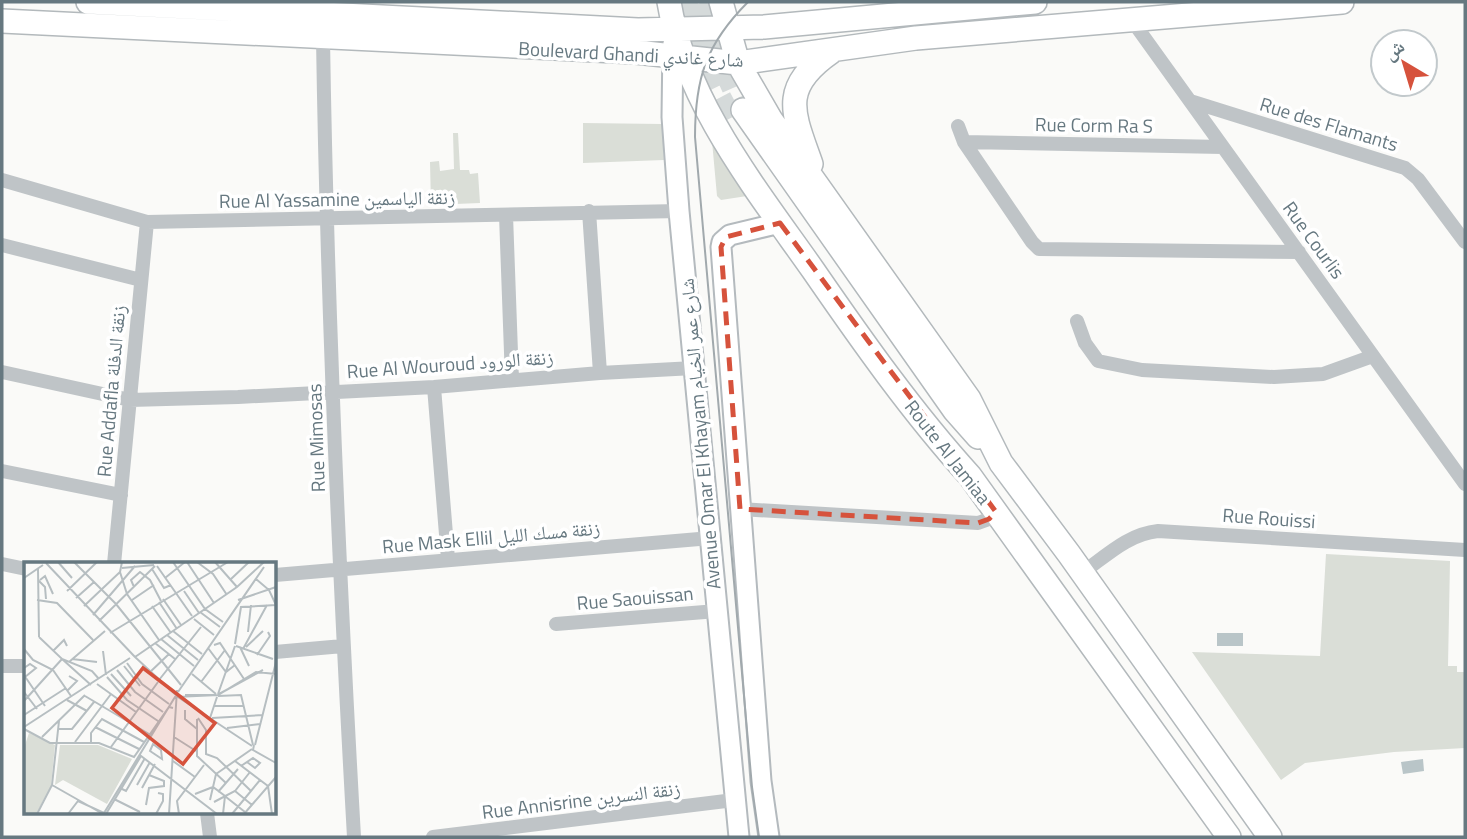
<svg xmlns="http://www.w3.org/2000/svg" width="1467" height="839" font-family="'Titillium Web','Noto Naskh Arabic',sans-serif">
  <rect width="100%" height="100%" fill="#fafaf8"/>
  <!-- green -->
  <path fill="#daded7" d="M583,123l79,1 2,36 -81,3z
    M453,133h5l2,37h9l1,4 8,-1 2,30 -49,2 -1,-43 9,-1 1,10 14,-2z
    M712,141l35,55 -26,4 -4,-4z
    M1326,554l124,7 -2,105h9v6h8v76l-71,4 -89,11 -24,17 -89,-128 128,4z"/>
  <!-- water -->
  <path fill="#b9c5c8" d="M1217,633h26v13h-26z
    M1423,759l1,12 -21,3 -2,-12z"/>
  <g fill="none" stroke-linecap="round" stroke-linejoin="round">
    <!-- primary-tunnel -->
    <path stroke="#d5dada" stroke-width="23" stroke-dasharray="23 11" stroke-linecap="butt" d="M686,2c6,43 25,79 45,117
      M704,2l15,54 24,54"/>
    <defs>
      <path id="secondary" d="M673,43l-1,74 7,94 60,626
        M769,837l-8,-56 -40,-534 1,-5 8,-7 50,-12"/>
      <path id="primary" d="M88,2l550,28 126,-3 271,-25
        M669,2c16,99 87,187 144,268 49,71 99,142 157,206l259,361
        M721,2l17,61 33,57 198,279 32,64 68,91 201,283
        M2,21l634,31 102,11 178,-25 426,-36
        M743,110l212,301 23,26
        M811,164c-18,-51 -32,-76 20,-112"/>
    </defs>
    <!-- secondary casing -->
    <use href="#secondary" stroke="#b4babe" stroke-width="23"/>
    <!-- primary casing -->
    <use href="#primary" stroke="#b3b9bc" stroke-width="26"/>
    <!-- minor -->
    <path stroke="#bfc4c7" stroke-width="14" d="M1131,19l334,465
      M323,38c4,266 16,533 31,799
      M1190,101l215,67 13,11 47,63
      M958,126l6,16 68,100 7,7 260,3
      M964,142l259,5
      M2,180l145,42 532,-11
      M589,211l11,162
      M506,215l6,165
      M2,245l139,35
      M1077,321l8,22 13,18 44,9 132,7 49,-3 50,-18
      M2,372l128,28 108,-3 196,-10 166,-14 94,-5
      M434,387l14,172
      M2,471l119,24
      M740,509l238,14 11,-4 7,-7
      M2,564l24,5
      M114,564l33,-342
      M1082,573c24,-17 46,-39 76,-42l307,19
      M275,575l436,-37
      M556,624l161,-13
      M275,652l68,-6
      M2,666h24
      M207,813l3,24
      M433,837l301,-37"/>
    <!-- secondary -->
    <use href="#secondary" stroke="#fff" stroke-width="19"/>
    <!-- primary -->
    <use href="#primary" stroke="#fff" stroke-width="23"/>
    <!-- tram -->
    <path stroke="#a1a9ad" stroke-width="2" d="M748,2c-42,42 -53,76 -53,135l57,650 7,50"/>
  </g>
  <!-- marked area -->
  <path fill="none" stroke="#d6523c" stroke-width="5" stroke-dasharray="14 9" stroke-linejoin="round" d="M780,223l216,289 -7,7 -11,4 -238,-14 -19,-262 5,-10z"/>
  <g text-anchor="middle" stroke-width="7" stroke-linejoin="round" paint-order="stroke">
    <!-- street labels -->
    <g font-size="19" fill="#667880" stroke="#fff">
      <text transform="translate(631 54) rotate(3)" y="7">Boulevard Ghandi شارع غاندي</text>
      <text transform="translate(1329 124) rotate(17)" y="7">Rue des Flamants</text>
      <text transform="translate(1094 125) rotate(1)" y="7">Rue Corm Ra S</text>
      <text transform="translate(337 199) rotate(-1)" y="7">Rue Al Yassamine زنقة الياسمين</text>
      <text transform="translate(1314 240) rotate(54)" y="7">Rue Courlis</text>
      <text transform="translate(450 364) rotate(-4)" y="7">Rue Al Wouroud زنقة الورود</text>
      <text transform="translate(111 391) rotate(-85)" y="7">Rue Addafla زنقة الدفلة</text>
      <text transform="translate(700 434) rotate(-95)" y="7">Avenue Omar El Khayam شارع عمر الخيام</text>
      <text transform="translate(316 438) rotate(-92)" y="7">Rue Mimosas</text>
      <text transform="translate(948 452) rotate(52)" y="7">Route Al Jamiaa</text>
      <text transform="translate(1269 518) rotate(4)" y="7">Rue Rouissi</text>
      <text transform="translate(491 537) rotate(-5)" y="7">Rue Mask Ellil زنقة مسك الليل</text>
      <text transform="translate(635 598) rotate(-5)" y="7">Rue Saouissan</text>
      <text transform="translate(581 800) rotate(-7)" y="7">Rue Annisrine زنقة النسرين</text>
    </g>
  </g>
  <!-- overview -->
  <g transform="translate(24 562)">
    <rect width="252" height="252" fill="#fafaf8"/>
    <path d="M5,171l26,12 -4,41 -15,28h-12v-66zM36,183h38l34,14 -25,45 -44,-24 -8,5z" fill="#daded7"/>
    <path fill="none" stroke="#b6bec1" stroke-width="2" d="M34,0l14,16M50,0l42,42 65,81M149,0l32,47 18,13M163,0l27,41M173,0l16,12 14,21M191,0l22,25M22,1l89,94M133,4l35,50M98,6l32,-3M14,7l1,68M128,7l12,19 7,-3M96,10l7,22 32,46M0,16l19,-13M141,16l20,-16M207,17l18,-17M232,17l13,11 7,15M14,18l7,7 1,12M16,18l5,-4 8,18M110,25l-3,-7 9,-8 10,8 11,21M43,29l30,-29M160,29l15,22M52,36l18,-16M139,37l18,26M13,38l20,3 36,37M108,38l22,-15M214,38l38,-13M135,40l18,27M60,44l36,-34 2,-10M128,44l19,27M176,50l20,15M69,53l42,-49M170,57l20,16M75,59l56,-55M149,69l29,23M224,70l3,-27M86,71l118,-71M143,73l31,25M15,75l23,22 30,12 7,8M137,77l33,27M131,81l20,16M211,82l6,-37 35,-2M190,83l6,-2 24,36M212,84l37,13M216,85l9,19M222,85l17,-16M184,86l18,24 9,-7M0,87l9,11 20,10 18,26M219,87l24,-44M29,89l11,-11 3,6M79,89l3,24M233,93l13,-19 -2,-4M111,95l102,-70 27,-25M111,95l43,40 74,49M48,97l25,3M45,100l36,-31M103,101l15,21 27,20M100,104l16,20M0,106l6,-4 6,4 -11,9M93,108l18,22 28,20M125,111l20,-19M87,112l20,22M168,112l24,20M0,113l21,31M83,115l20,23 31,21M135,118l42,-53M177,120l24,-32M73,122l39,28M44,128l9,-9 -8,-5M0,130l13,17M154,130l86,-125M194,132l17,-48M195,132l44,-24M161,133h30M61,134l64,38M194,134l23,-1 12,50M43,138l20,11M0,139l38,-42 29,26M190,144h30M161,148v9l12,10M0,153l42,-27M174,156l8,12v24l11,4 34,33M186,156l7,-21M188,156l51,-3M173,157v37l29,27M0,165l106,-69M71,165l44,22M203,166l33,-4M0,167l26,14h49l35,14 35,-50 4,1M34,167h14l22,-27M18,175l43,-42M150,175l22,14M51,180l36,-48M67,180v-9l11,-14 42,23M129,182l8,6 1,9 -12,-8zM230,183l-1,5 23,13M231,183l21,-83M87,185l47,-65M149,199l22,16M211,199l33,25 4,28M217,204l12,-8 7,5 -5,5 -8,-6M28,223l51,29M113,223l13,-23M96,226l6,3 19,-33M118,226l13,-24M211,229l17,14M194,230l20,-23M171,232l18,-7 12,9 -2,18M202,235l19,15M90,237l26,13M186,238l6,-26 36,-25M190,240l21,-11 15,-19M122,243l3,-17 15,-2v-5l-15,-6M13,252l15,-29 7,-64M44,252l10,-13 26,12 71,-116 43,-2 38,-23 20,2M82,252l35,-58 76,58M132,252l7,-13v-7l-5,-1M145,252l8,-124M155,252l-2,-13 27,-36M208,252l28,-34M220,252l32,-37"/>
    <path fill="#d6523c" fill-opacity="0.15" stroke="#d6523c" stroke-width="3.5" d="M119,106l72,55 -32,41 -71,-56z"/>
    <rect width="252" height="252" fill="none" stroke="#667880" stroke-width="3.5"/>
  </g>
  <!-- border -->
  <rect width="1467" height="839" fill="none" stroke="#667880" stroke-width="7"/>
  <!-- north arrow -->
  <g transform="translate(1404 63) rotate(322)"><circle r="33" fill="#ffffff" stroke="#c2c9cc" stroke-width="2"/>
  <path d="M0-5L12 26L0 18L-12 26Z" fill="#d6523c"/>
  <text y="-10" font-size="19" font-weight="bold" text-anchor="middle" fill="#667880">ش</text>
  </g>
</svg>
